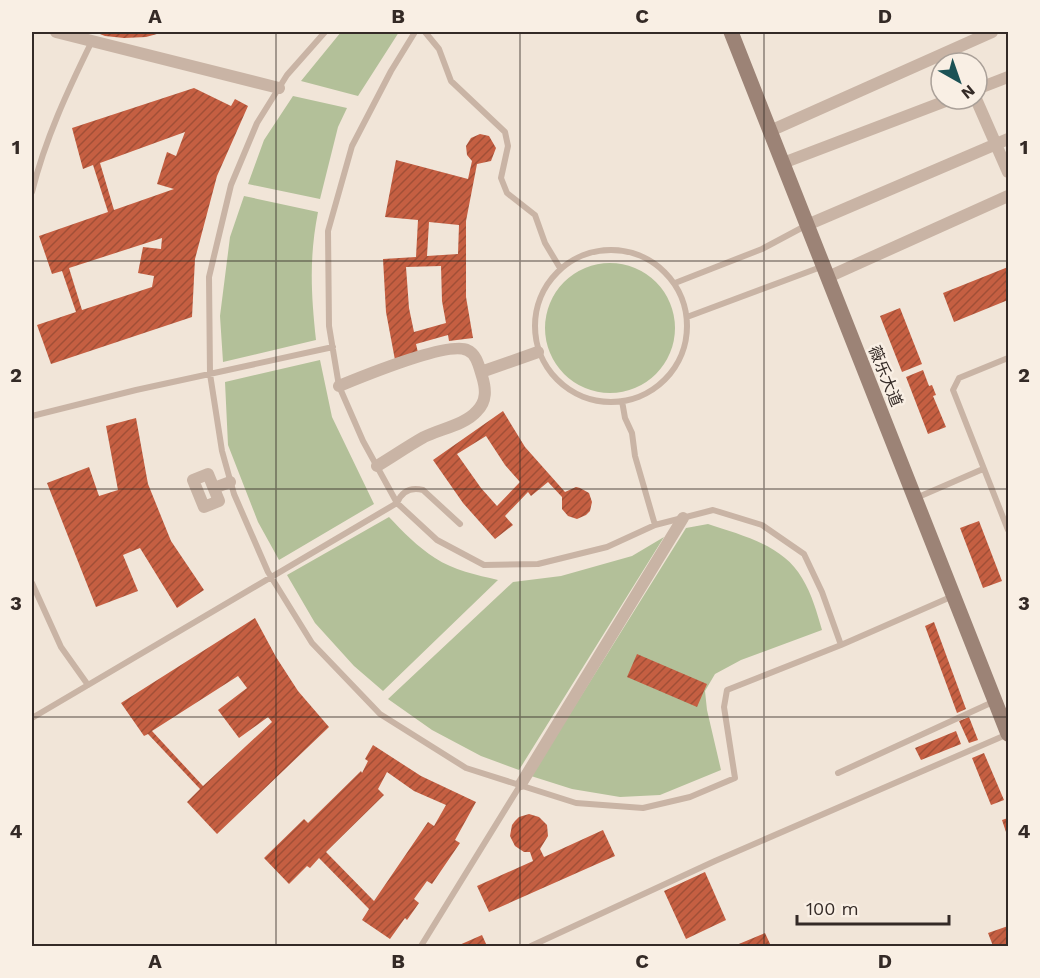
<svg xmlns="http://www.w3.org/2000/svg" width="1040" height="978" font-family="'Work Sans','Noto Sans SC',sans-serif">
  <defs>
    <pattern id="building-hatch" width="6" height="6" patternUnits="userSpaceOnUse" patternTransform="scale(1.5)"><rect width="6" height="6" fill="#c55f42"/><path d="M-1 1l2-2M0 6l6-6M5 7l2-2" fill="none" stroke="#a14f37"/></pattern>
  </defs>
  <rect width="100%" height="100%" fill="#f1e5d8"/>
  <!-- grass -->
  <path fill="#b3c099" d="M341,32h58l-41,64 -57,-15z
    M293,96l54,12 -9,19 -18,72 -72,-15 16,-44z
    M244,196l74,16c-9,46 -7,81 -2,128l-93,22 -3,-46 10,-79z
    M545 328a65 65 0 1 1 130 0a65 65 0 1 1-130 0Z
    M320,360l12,57 42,87 -95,56 -21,-38 -30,-77 -3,-63z
    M389,517c14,15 29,30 46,41 18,12 42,17 63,22l-115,111 -29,-25 -39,-43 -28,-48z
    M708,524c33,11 75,21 94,54 10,16 15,35 20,52l-81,30 -26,14 -10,17 2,19 14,60 -61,25 -40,2 -48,-8 -41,-13 155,-248z
    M664,537l-145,233 -38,-14 -49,-26 -44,-31 125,-117 48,-6 71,-20z"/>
  <!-- building -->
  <path fill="url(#building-hatch)" fill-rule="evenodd" d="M95,32h69l-18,5 -22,1 -19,-2z
    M194,88l37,18 4,-7 13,7 -31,70 -22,83 -3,58 -141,47 -14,-39 39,-13 -14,-41 -10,3 -13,-38 69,-24 -15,-47 -10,4 -11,-41zM185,132l-9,24 -9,-4 -10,32 17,5 -60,21 -14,-47zM162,238l-1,11 -18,-2 -5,26 16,3 -2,11 -70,23 -13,-42z
    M480,134l9,2 7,12 -5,13 -14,3 -11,57v76l7,41 -24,3 -1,-6 -32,9 3,13 -24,3 -9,-48 -3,-53 33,-2 2,-37 -33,-3 11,-57 72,19 4,-18 -5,-6 -1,-9 5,-8zM429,222l30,3 -1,29 -31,2zM441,266l1,35 4,22 -32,9 -5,-24 -3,-41z
    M1008,267v33l-54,22 -11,-29z
    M900,308l22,56 -20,8 -22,-56z
    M923,370l6,16 3,-1 4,10 -3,1 13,31 -18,7 -22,-57z
    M503,411l22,36 40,45 11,-5 4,1 9,5 3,9 -2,9 -4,4 -9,4 -9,-3 -6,-7v-12l-14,-15 -17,14 -3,-4 -23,24 8,9 -18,14 -32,-36 -30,-43zM486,436l19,29 15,17 -23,24 -16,-18 -24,-34z
    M136,418l12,66 23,57 33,49 -27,18 -37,-60 -17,7 15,36 -42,16 -49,-124 42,-16 10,29 19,-6 -12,-64z
    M979,521l23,60 -19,7 -23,-60z
    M255,618l21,39 22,34 31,36 -112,107 -30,-32 13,-13 -52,-55 -4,2 -23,-33zM238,676l9,12 -29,22 21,28 29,-21 4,5 -69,64 -51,-55z
    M934,622l32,87 -9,4 -32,-87z
    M637,654l70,30 -10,23 -70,-30z
    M969,717l9,23 -9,3 -10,-22z
    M956,731l5,13 -40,16 -6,-12z
    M373,745l48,31 55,26 -21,38 5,3 -28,41 -5,-3 -13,18 5,4 -12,17 -2,-2 -15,21 -28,-19 7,-11 -50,-51 -9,10 -3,-2 -18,18 -25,-26 40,-39 4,4 53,-52 1,2 6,-12 -3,-2zM387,772l27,19 32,14 -12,21 -6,-4 -54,79 -48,-49 58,-57 -6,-6z
    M984,753l20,47 -13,5 -19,-47z
    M529,814l10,3 8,8 1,11 -8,13 4,8 59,-27 12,26 -126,56 -12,-26 56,-25 -3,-9h-6l-9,-6 -5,-10 2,-11 3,-4 4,-4z
    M1008,818v20l-6,-18z
    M705,872l21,48 -40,19 -22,-48z
    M1008,926v20h-15l-5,-13z
    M765,933l6,13h-37z
    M482,935l5,11h-30z"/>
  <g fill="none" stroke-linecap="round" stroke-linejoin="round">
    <!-- lane -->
    <path stroke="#c9b4a5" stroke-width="6" d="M325,32l-38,43 -30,48 -26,62 -22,92 1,97 12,77 12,43 34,78 44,71 68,71 86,54 110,35 67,5 47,-11 45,-19 -11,-71 3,-17 114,-45 -19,-53 -18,-38 -42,-29 -49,-15 -58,15 -48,22 -69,17 -54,1 -47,-25 -40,-37 -34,-62 -24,-55 -10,-60 -1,-95 24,-85 39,-75 24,-39
      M425,32l14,17 12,32 54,51 3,14 -7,32 6,15 28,22 10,28 15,25
      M32,192c13,-53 36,-102 60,-151
      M535 326a76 76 0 1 1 152 0a76 76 0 1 1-152 0Z
      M675,283l87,-34 45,-24
      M687,317l134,-50
      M1008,358l-49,20 -6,12 55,140
      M622,401l3,17 7,15 3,23 20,69
      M32,416l104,-26 197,-43
      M916,498l67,-29
      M32,583l29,64 27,38
      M841,645l112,-49
      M32,718l365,-215c5,-12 14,-16 26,-13l37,34
      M838,773l157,-72
      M421,946l100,-162
      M531,946l184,-85 293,-127"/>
    <!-- street -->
    <path stroke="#c9b4a5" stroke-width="12" d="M56,32l223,56
      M977,89l31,-12
      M976,99l32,73
      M770,131l222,-99
      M783,163l168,-64
      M807,225l201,-86
      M828,277l180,-81
      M481,372l57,-20
      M339,386c22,-9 109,-45 128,-36 10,4 12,17 15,26 4,13 5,25 -5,35 -12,14 -37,18 -53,26 -16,9 -32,20 -47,29
      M208,474l11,27 -15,6 -11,-27z
      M214,488l16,-6
      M521,784l162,-266"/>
    <!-- secondary -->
    <path stroke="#9c8376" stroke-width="15" d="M731,32l277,702"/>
  </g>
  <!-- grid -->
  <path fill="none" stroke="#342a26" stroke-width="1.5" stroke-opacity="0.55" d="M276,32v914M520,32v914M764,32v914M32,261h976M32,489h976M32,717h976"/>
  <g text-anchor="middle" stroke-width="5" stroke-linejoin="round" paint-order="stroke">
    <!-- street labels -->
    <g font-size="16" fill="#342a26" stroke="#f9efe4">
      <text transform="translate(886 376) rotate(68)" y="6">薇乐大道</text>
    </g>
  </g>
  <!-- border -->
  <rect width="1040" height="978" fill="none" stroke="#f9efe4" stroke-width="66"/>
  <!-- north arrow -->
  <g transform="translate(959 81) rotate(140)"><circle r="28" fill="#f9efe4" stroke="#aaa098" stroke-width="1.5"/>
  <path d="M0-4.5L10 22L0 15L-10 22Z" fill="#1c5255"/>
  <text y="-9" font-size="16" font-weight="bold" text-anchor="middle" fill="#342a26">N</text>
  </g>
  <!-- scale -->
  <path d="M797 915v9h152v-9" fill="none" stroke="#342a26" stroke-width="3"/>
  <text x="806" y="915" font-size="18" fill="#342a26" stroke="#f9efe4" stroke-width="4.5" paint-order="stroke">100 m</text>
  <rect x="33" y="33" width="974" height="912" fill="none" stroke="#342a26" stroke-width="2"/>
  <g font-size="20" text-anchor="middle" font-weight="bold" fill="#342a26">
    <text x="155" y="23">A</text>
    <text x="398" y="23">B</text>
    <text x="642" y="23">C</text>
    <text x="885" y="23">D</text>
    <text x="16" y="154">1</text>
    <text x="1024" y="154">1</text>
    <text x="16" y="382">2</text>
    <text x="1024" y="382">2</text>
    <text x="16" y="610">3</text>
    <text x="1024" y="610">3</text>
    <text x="16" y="838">4</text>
    <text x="1024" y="838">4</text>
    <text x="155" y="968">A</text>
    <text x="398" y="968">B</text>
    <text x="642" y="968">C</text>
    <text x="885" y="968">D</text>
  </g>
</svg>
